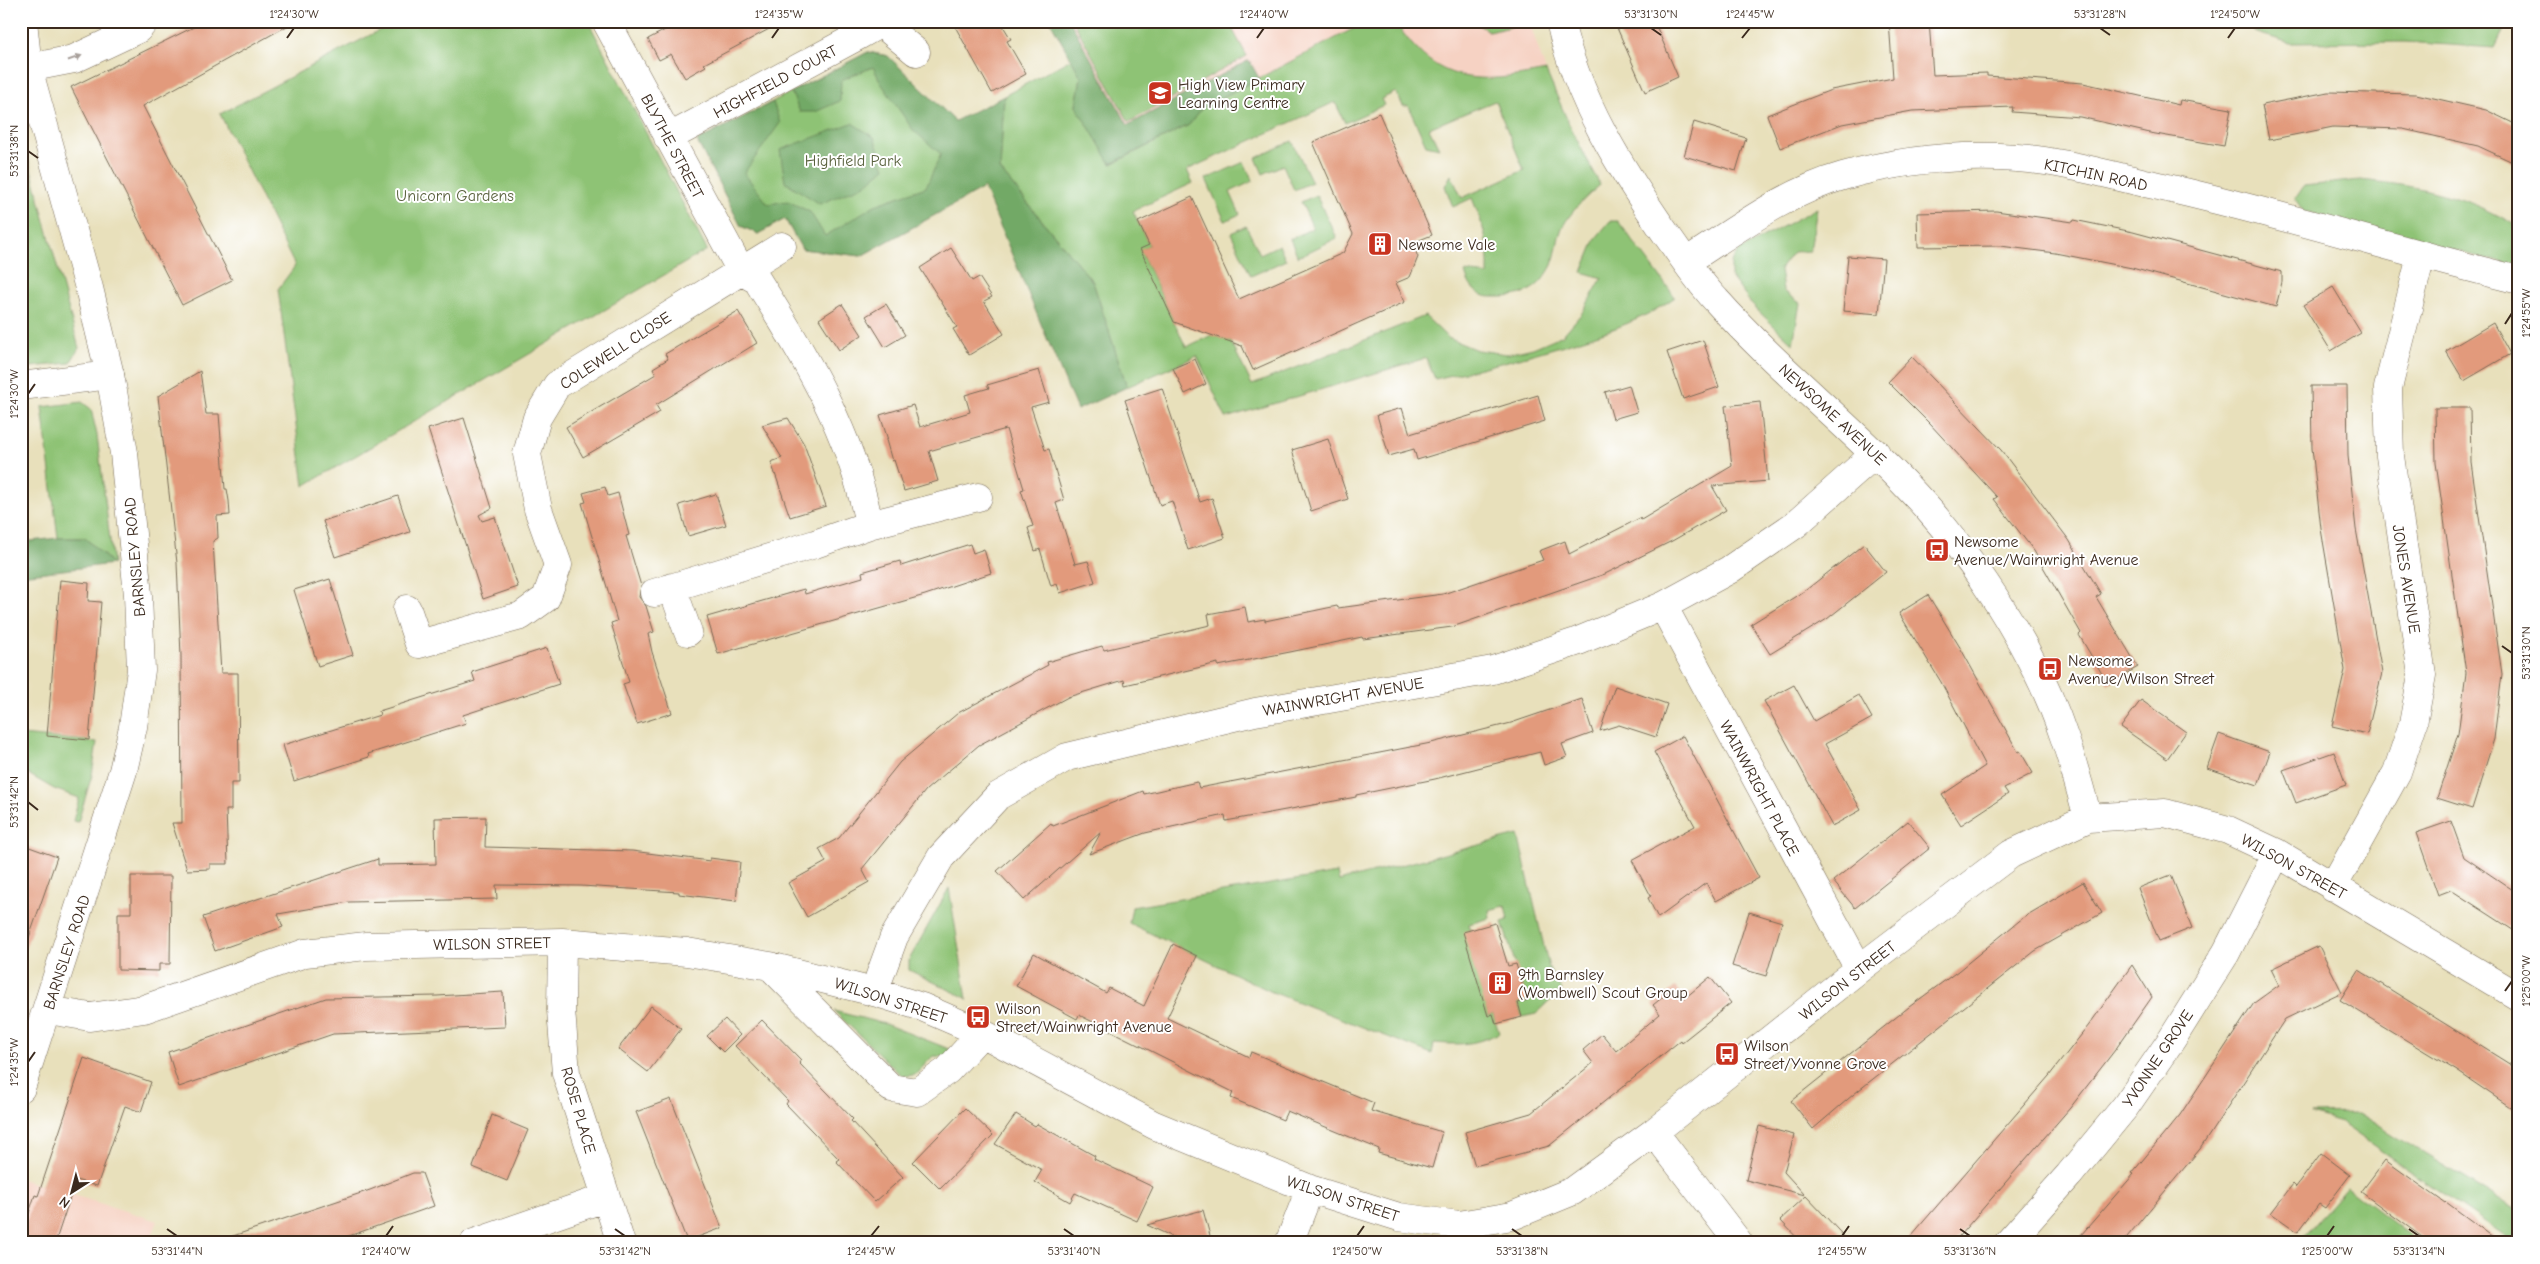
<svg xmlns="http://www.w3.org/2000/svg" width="2540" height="1264" font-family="'Comic Neue',sans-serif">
  <rect width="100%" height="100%" fill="#fff"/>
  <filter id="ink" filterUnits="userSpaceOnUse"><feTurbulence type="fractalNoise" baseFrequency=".02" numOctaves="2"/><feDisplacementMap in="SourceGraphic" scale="10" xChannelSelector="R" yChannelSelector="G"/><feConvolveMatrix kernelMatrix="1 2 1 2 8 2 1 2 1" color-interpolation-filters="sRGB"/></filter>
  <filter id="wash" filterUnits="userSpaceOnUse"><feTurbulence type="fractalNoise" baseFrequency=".0096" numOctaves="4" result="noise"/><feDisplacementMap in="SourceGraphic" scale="20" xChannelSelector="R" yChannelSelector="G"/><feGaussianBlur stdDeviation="1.12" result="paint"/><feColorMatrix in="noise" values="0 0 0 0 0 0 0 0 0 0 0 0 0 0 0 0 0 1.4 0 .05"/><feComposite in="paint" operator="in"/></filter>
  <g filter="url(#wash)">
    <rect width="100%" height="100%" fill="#e8e0bb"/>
    <!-- built -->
    <path fill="#f6d2c3" d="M1050,21h318l-249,130z
      M1395,21h134l17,50 -56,9 -32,-4 -33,-17 -21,-23z
      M21,1179l137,42 -9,22h-128z"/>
    <!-- green -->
    <path fill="#8ec375" stroke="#64764a" d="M397,21h191l119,229 -403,236 -26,-197 17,-23 -75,-152z
      M1073,21h155l19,35 -118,66z
      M1368,21h27c41,65 83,63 151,50l23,53 31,61c-14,12 -29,26 -38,43 -5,11 -5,25 -10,37 -13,26 -31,33 -59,32 -16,0 -24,-10 -28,-25l23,3c1,-33 -4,-47 -16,-77l-19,9 -8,-21 6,-11 11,23 62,-28 -29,-69 -66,27 10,20 -13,-3 -18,-39h-5l-7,-14 -15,7 3,6 -39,18 -10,-21 -148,68 6,13 -60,28 16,34 -9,5 46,97 26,-12 19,7 21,43 173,-69 23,22 29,12 30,4 26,-6 30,-13 19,-22 20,-35 -20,-6 14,-34 14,-17h8l57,76c-32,24 -72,36 -111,48 -43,13 -85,24 -129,34l-9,-21 -200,60 -29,-62 -70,31 -34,-105 -93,-112 4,-74 67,-37 10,18 -5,29 36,58 77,-39 13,-17z
      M1472,21h57v1l-39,10z
      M2254,21h254l-13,27 -90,-6 -115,1 -36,-11z
      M868,52l20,4 96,131 -123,69 -59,-7 -17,-30 -27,15 -17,-8 -44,-85z
      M21,132l58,216 -9,15 -49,5z
      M1292,141l20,41 -18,8 -11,-25 -20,9 -7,-16z
      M1244,162l9,19 -23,11 10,22 -15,7 -19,-42z
      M2360,180c55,5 112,16 159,48v39l-215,-55 -9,-13 9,-13z
      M1316,195l21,43 -39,19 -8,-18 23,-11 -12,-26z
      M1817,208l-7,43 -17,1 -13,17 3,22 17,12 -7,41 -41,-39 -21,-28v-15l9,-12z
      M1246,226l14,28 19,-9 7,15 -35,16 -20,-43z
      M82,402l9,7 6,26 16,129 -28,-26h-27l-16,-131z
      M21,735l76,7 -5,33 -14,47 -5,-1 6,-23 -25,-9 -31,-18 -2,3z
      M1518,835l31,133 13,22 -26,24 -14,3 -4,-14 9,-3 -25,-78 6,-2 -3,-14 -16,4 1,8 -21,6 19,92 5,-2 6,19c-25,12 -37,12 -65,10l-2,11 -160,-62 -143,-69 3,-16 205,-34 2,8z
      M949,888l18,111h1l-59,-29v-10z
      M834,1011l51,13 67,26 -3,7 -16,-1 -18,19 -13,1z
      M2358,1113l161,99v31h-5l-173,-120 -31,-9z
      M2347,1187l73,56h-110l-7,-6z"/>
    <!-- forest -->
    <path fill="#72a966" stroke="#566a42" d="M1050,21h20l58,104 121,-65 10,18 -57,30 -13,17 -78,39 -35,-58 5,-29z
      M868,52l20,4 67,65 49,-25 -4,74 93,112 34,105 -50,23 -93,-222 -123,68 -59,-7 -17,-30 -27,15 -17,-8 -44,-85 76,-39 7,21 -36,50 24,31 20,-3 22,11 15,24 50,-31 51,-18 15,-33 -28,-24 -32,-47 -8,-16 -32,13 -1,21 -25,11h-15l-9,-20z
      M852,123l22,14 11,31 -20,17 -45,19 -35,-22 -5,-32z
      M58,538h27l28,26 -92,11v-33z"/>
    <g id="blocks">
      <!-- building -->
      <path fill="#e29a7c" d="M206,21h90l-153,85 89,174 -50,25 -111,-218z
        M682,21h102l-80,43 2,2 -21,12 -14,-24 -12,6 -11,-21z
        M952,21h48l11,18 -4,2 19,33 -34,19z
        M1614,21h40l24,56 -33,15z
        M1889,21h40l4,54 54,-2v3l96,7 96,22 1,-5 51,9 -7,37 -74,-13 -70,-16 -68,-5 1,-5 -101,4 -70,13 -62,24 -13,-33 64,-25 62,-12z
        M2328,92l88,2 70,16 33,16v39l-41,-19 -75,-17 -70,-2 -64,13 -7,-35z
        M1379,113l53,122 -20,8 6,14 -8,20 -14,6 9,19 -152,68 -11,-24 -68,-24 -34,-73 9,-4 -11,-23 54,-25 47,102 104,-46 10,-19 -40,-92z
        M1694,122l52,16 -10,33 -52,-15z
        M1996,211l77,11 1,-2 59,12 149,40v10l-6,25 -144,-39 -77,-15 -55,-7 -82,1 -1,-34z
        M951,248l21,33 7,-4 13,20 -8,4 20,33 -35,21 -16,-26 4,-2 -37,-59z
        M1848,256l36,3 -5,55 -36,-3z
        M2333,287l28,46 -30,18 -28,-46z
        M842,304l20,31 -23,15 -20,-31z
        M886,304l19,31 -20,12 -19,-31z
        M738,311l19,32 -101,62 4,7 -77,45 -17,-30 90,-53 -3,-6 15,-9 -3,-5z
        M2493,323l17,31 -46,27 -18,-30z
        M1703,340l16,47 -36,12 -16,-47z
        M1912,357l89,93 68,90 32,54 -5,3 42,70 -30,17 -29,-49 2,-2 -47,-82 -40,-52 3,-2 -67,-73 -42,-42z
        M1195,359l11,25 -21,10 -12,-26z
        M1039,370l10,32 -18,5 14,43 4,-1 15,51 -8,3 19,61 13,-3 7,21 -35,11 -3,-9 -6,2 -11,-37 -5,2 -7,-23 5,-2 -12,-36 3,-1 -18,-60 -77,22 9,30 -34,10 -10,-31 -2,1 -6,-21h2l-8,-25 33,-10 7,22 50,-15 -5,-17 24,-7 -2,-3z
        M200,371l6,43h13l6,75h2l2,12 1,14 -13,1 1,22 -5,3 8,132h17l1,110h-8v27h-5l2,54h-18v5l-23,1 -15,-47h10l-1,-167 -4,-93 -19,-167z
        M1629,385l8,27 -24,7 -8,-27z
        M2311,386h36l1,70 8,73 26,144 -15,61 -35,-8 13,-56 -24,-141 -9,-81z
        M1162,388l38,114 12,-4 13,40 -37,12 -16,-49 -12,4 -35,-105z
        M1538,395l7,26 -128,39 -3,-11 -25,7 -12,-41 25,-7 8,26z
        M1760,402l8,79 -56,5 14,24 -54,31 -67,33 -153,53 -89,12 -1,-2 -72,15 -72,14v-3l-93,22 -1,-5 -56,17 -89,48 -53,45 -64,79 7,13 -62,35 -19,-34 38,-21 -7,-13 20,-11 61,-76 58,-49 90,-48 -1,-3 55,-16 2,4 106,-25 -2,-11 37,-7 3,15 17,-3v2l72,-15 1,2 105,-14 100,-34 -4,-9 26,-10 4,13 71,-36 1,2 91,-54 -7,-60z
        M2435,408h35l1,54 31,212 -8,65 -22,70 -35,-11 21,-64 8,-61 -30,-210z
        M464,418l28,90 -13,7 3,6 13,-4 23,70 -35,12 -55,-170z
        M788,418l16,26 22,62 -36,11 -19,-55 11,-4 -20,-33z
        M1328,439l20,60 -37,12 -19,-61z
        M605,487l3,9 10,-3 11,42 -3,1 15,50 -2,11 7,9 8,26 -6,2 4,18 20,61 -35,11 -14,-40 6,-2 -18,-59 6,-2 -35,-118 4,-1 -3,-9z
        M716,494l10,31 -38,11 -9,-31z
        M398,496l12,36 -75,25 -12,-36z
        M970,544l3,9 11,-4 7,24 -66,22 -207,59 -11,-37 97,-28 1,5 58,-17 -1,-5 38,-11 1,5z
        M1864,544l22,28 -59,47 -57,35 -19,-30 55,-34z
        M330,579l23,76 -35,11 -24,-76z
        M60,580l29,3 -1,18 13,1 -12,138 -42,-4z
        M1928,595l33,54 57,103 2,-1 13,22 -29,15 4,6 -47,31 -19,-30 43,-29 -44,-84 -42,-69z
        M547,648l12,36 -96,31 3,8 -98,31 1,3 -75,24 -11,-36 97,-30 -1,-4 96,-30 -3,-9z
        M1794,685l20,36 45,-26 13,23 -47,26 36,66 -29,16 -68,-125z
        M1615,686l52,18 -11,33 -37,-12 -19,6z
        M1582,699l11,34 -31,11 5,13 -23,8 -4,-13 -105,27 -79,16v2l-130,24 -1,-6 -80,18 -56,21 12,-22 -77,68 -27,-29 54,-48 2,3 90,-35 1,3 53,-12 2,6 232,-45 80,-20z
        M2141,700l45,32 -19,27 -46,-32z
        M2219,734l51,18 -12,33 -51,-17z
        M1683,736l76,142 -43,23 -10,-18 -48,35 -10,-20 3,-2 -19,-36 63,-34 -41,-74z
        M2334,752l12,33 -50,18 -13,-33z
        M486,817l-1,30 147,4 78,10v-3l30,4 -4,39 -57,-7v-2l-98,-6 -85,-1 1,14 -148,3 -71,12 5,13 -68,24 -12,-34 175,-58v6l58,-1 -1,-46z
        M1908,821l22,27 -75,60 -22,-27z
        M2451,821l13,36 55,37v40l-68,-44 -13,5 -22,-62z
        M21,844l36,13 -32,92h-4z
        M2171,875l21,53 -33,13 -21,-53z
        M131,876h40l-1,88h-11v7l-41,-1v-57h13z
        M2083,882l19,31 -67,38 -181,143 -41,35 -22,-28 118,-94 49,-36 66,-54z
        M1749,912l33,10 -16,54 -34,-10z
        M1495,923l13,43 8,-2 11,36 -9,3 4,14 -26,7 -3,-10 -5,2 -25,-84z
        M1173,944l24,12 -30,62 82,39 2,-5 123,51 -3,8 71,21 -10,36 -54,-15 1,-4 -92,-38 -4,9 -52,-22 2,-6 -154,-77 -2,4 -61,-33 18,-33 72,40 3,-5 35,18z
        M2319,946l23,46 -57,27 -85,130 -78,94h-48l60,-69 -2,-1 48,-58 74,-112 25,-18 -8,-16z
        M2132,965l20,32 -37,53 -45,58 -117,135h-48l144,-167 40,-51z
        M2359,970l160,100v43l-62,-42 -117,-71z
        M1710,977l21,26 -49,39 -1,-2 -132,106 -74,20 -10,-34 66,-19 62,-50 -10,-13 19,-16 14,17 44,-37 -7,-9 22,-18 10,11z
        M503,992l2,35 -172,7 -154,53 -11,-35 158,-54 111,-2z
        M651,1006l30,23 -33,43 -30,-23z
        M725,1019l15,16 -17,17 -16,-16z
        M762,1020l39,40 -2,3 54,56 -2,2 52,56 -28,25 -39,-41 3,-2 -53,-55 2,-3 -53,-55z
        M84,1058l67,24 -10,30 -16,-6 -28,80 -21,-6 -21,63h-34v-6l14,-42 3,1z
        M671,1099l51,129 -35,13 -51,-129z
        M965,1108l28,27 -53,54 -27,-27z
        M1016,1114l19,12 2,-2 58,32 -1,3 59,28 -16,34 -62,-28 -5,9 -35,-20 7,-12 -47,-26z
        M492,1115l36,15 -21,51 -34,-14z
        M1759,1126l35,9 -10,37 21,23 -59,-15z
        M2321,1153l29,22 -25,33 -6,-4 -21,28 -27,-19 22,-29 3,3z
        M2385,1160l60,43 1,-1 55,41h-71l-69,-51z
        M413,1173h9l12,33 -105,37h-104l-1,-4 146,-49z
        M1806,1196l19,20 25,27h-48l-22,-23z
        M1203,1210l9,33h-26l-39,-18z"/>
    </g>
  </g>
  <g filter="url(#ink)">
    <use href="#blocks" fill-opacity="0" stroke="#786a55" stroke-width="1"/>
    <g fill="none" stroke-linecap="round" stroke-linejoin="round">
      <defs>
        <path id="street" d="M606,21l135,250
          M1560,21c17,78 61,148 106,213 16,22 31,46 50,66 66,74 146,135 212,209 39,44 77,100 104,153 26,48 42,103 56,156
          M881,23l35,29
          M28,68l46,-9 64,-30 7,-8
          M668,138l190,-102 23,-13 -1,-2
          M1686,262c50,-32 100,-70 157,-86 57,-16 115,-22 174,-18 48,3 98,19 146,29 120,27 236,64 356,93
          M21,386l89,-11
          M869,525l109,-28
          M672,587l16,45
          M654,593l161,-49 54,-19c-16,-89 -64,-169 -112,-245l-16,-9
          M1663,606l196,363
          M407,609l12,35 102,-28 25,-18 12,-33 -20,-56 -11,-55 10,-36 20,-33 225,-139
          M2333,887l64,-115 16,-48 9,-49 -32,-219 -2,-68 33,-132
          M562,942l-1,68 5,63 55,170
          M770,966l121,122 26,4 31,-22 34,-37
          M874,992l20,-55 47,-80 57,-61 69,-39 188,-45 238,-42 83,-28 87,-36 66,-36 67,-46 80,-71
          M48,1010l42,7 54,-8 161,-56 61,-7 196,-4 125,10 83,14 104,26 48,15 60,26 172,92 156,64 89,28 60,8 53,-9 61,-25 81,-59 205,-163 152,-115 77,-36 77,-5 63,17 49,23 242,144
          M1654,1132l85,111
          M474,1243l131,-45
          M1289,1243l21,-54
          M2008,1243l61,-68 56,-68 47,-68 54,-86 51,-100"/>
        <path id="secondary" d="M21,1088l102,-317 10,-44 8,-57 -3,-75 -14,-142 -14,-78 -21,-87 -61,-220 -5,-47"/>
      </defs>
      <!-- street casing -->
      <use href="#street" stroke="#786a55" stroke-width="29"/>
      <!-- secondary casing -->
      <use href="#secondary" stroke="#786a55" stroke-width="29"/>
      <!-- street -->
      <use href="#street" stroke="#fff" stroke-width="28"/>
      <!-- secondary -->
      <use href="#secondary" stroke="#fff" stroke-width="28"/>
    </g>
    <!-- one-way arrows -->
    <defs><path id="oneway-solid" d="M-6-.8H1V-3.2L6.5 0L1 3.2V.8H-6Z" transform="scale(1.25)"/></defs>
    <use fill="#a79f9a" href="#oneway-solid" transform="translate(75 58) rotate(-19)"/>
  </g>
  <!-- ticks -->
  <path fill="none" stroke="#3b2a1e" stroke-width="2" d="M1651,28l10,7M2100,28l10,7M287,38l7,-10M772,38l7,-10M1257,38l7,-10M1742,38l8,-10M2228,38l7,-10M28,151l10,7M2505,324l7,-11M28,394l7,-10M2502,646l10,7M28,802l10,8M2505,991l7,-10M28,1062l7,-10M167,1229l10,7M615,1229l10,7M1064,1229l10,7M1512,1229l10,7M1960,1229l10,7M2409,1229l10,7M386,1236l7,-10M871,1236l8,-10M1357,1236l7,-10M1842,1236l7,-10M2327,1236l7,-10"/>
  <!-- icons -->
  <defs>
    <symbol id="school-square" viewBox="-11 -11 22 22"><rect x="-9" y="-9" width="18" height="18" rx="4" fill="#c8321e" stroke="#fff"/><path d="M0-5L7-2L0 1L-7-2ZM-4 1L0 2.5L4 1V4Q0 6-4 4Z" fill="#fff"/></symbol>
    <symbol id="building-square" viewBox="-11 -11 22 22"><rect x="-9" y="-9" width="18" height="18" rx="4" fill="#c8321e" stroke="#fff"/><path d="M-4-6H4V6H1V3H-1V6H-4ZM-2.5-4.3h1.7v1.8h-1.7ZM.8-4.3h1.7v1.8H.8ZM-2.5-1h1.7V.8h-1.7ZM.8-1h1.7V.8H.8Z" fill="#fff"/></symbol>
    <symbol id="bus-square" viewBox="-11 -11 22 22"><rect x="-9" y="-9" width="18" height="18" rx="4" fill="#c8321e" stroke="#fff"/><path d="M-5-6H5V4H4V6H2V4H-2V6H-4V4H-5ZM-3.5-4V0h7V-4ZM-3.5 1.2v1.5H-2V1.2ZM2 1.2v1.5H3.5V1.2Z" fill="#fff"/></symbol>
  </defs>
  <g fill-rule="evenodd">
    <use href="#school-square" x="1146" y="79" width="28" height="28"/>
    <use href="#building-square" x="1366" y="230" width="28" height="28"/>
    <use href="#bus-square" x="1923" y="536" width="28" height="28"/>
    <use href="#bus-square" x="2036" y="655" width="28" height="28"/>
    <use href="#building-square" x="1486" y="969" width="28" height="28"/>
    <use href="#bus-square" x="964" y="1003" width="28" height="28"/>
    <use href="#bus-square" x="1713" y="1040" width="28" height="28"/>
  </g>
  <g text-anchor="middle" stroke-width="4" stroke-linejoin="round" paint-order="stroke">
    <!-- street labels -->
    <g font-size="16" fill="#3b2a1e" stroke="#fff">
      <text transform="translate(775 81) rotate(-28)" y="6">HIGHFIELD COURT</text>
      <text transform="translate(673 146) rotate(62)" y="6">BLYTHE STREET</text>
      <text transform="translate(2096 174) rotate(12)" y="6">KITCHIN ROAD</text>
      <text transform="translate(615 350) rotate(-33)" y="6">COLEWELL CLOSE</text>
      <text transform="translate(1833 414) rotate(43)" y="6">NEWSOME AVENUE</text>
      <text transform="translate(134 557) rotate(-95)" y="6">BARNSLEY ROAD</text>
      <text transform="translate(2407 579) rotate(81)" y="6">JONES AVENUE</text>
      <text transform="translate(1343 696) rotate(-10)" y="6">WAINWRIGHT AVENUE</text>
      <text transform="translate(1760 788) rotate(62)" y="6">WAINWRIGHT PLACE</text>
      <text transform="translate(2294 866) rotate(29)" y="6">WILSON STREET</text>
      <text transform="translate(492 943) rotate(-1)" y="6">WILSON STREET</text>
      <text transform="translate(66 952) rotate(-72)" y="6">BARNSLEY ROAD</text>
      <text transform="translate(1847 980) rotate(-38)" y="6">WILSON STREET</text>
      <text transform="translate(891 1000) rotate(18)" y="6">WILSON STREET</text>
      <text transform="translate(2157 1058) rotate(-56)" y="6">YVONNE GROVE</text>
      <text transform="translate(579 1110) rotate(74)" y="6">ROSE PLACE</text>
      <text transform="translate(1343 1198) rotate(18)" y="6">WILSON STREET</text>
    </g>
    <!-- poi labels -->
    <g font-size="16" fill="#3b2a1e" stroke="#fff" text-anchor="start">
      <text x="1178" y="90">High View Primary<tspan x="1178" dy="18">Learning Centre</tspan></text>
      <text x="1398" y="250">Newsome Vale</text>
      <text x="1954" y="547">Newsome<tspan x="1954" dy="18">Avenue/Wainwright Avenue</tspan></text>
      <text x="2068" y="666">Newsome<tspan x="2068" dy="18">Avenue/Wilson Street</tspan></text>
      <text x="1518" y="980">9th Barnsley<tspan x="1518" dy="18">(Wombwell) Scout Group</tspan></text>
      <text x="996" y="1014">Wilson<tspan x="996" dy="18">Street/Wainwright Avenue</tspan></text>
      <text x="1744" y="1051">Wilson<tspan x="1744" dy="18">Street/Yvonne Grove</tspan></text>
    </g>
    <!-- park labels -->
    <g font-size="16" fill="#58603c" stroke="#fff">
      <text x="853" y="166">Highfield Park</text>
      <text x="455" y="201">Unicorn Gardens</text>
    </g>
  </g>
  <!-- margin -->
  <rect width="2540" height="1264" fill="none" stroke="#fff" stroke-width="55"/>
  <!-- north arrow -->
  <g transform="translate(72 1192) rotate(216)" stroke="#ffffff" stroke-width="4" paint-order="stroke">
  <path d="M0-4L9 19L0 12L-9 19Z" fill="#3b2a1e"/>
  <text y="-8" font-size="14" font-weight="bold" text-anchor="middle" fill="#3b2a1e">N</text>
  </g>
  <rect x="28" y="28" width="2484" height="1208" fill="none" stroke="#3b2a1e" stroke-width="2"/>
  <g font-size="12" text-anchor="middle" fill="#3b2a1e">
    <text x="294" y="18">1°24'30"W</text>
    <text x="779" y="18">1°24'35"W</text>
    <text x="1264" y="18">1°24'40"W</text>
    <text x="1651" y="18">53°31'30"N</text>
    <text x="1750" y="18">1°24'45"W</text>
    <text x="2100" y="18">53°31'28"N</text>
    <text x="2235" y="18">1°24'50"W</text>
    <text transform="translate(14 151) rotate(-90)" y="4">53°31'38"N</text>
    <text transform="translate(2526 313) rotate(-90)" y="4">1°24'55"W</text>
    <text transform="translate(14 394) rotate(-90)" y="4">1°24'30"W</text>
    <text transform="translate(2526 653) rotate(-90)" y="4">53°31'30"N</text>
    <text transform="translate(14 802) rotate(-90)" y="4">53°31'42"N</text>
    <text transform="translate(2526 981) rotate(-90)" y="4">1°25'00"W</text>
    <text transform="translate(14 1062) rotate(-90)" y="4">1°24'35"W</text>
    <text x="177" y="1255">53°31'44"N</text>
    <text x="386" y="1255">1°24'40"W</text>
    <text x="625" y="1255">53°31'42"N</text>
    <text x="871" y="1255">1°24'45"W</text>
    <text x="1074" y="1255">53°31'40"N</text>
    <text x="1357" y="1255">1°24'50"W</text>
    <text x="1522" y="1255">53°31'38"N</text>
    <text x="1842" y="1255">1°24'55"W</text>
    <text x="1970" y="1255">53°31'36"N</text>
    <text x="2327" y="1255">1°25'00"W</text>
    <text x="2419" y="1255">53°31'34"N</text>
  </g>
</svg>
